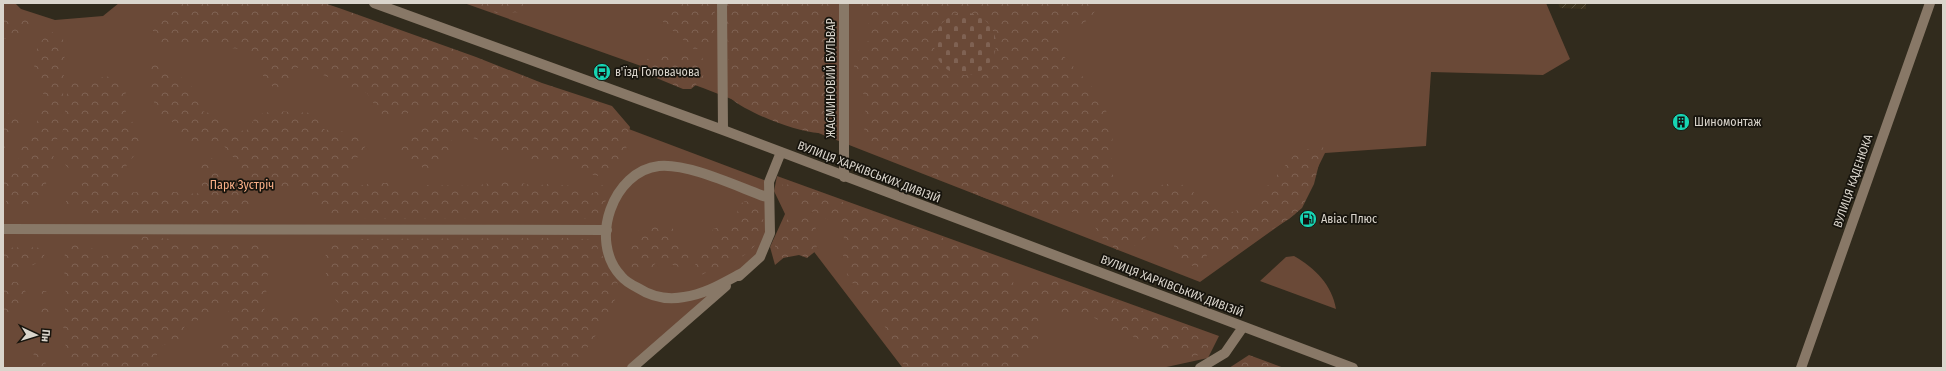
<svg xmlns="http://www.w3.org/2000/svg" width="1946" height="371" font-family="'Fira Sans Condensed',sans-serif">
  <defs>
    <pattern id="industrial-furrows" width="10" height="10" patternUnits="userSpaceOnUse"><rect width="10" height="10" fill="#3b321d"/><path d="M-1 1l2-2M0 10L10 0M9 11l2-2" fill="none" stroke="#574f3d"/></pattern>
    <pattern id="forest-crowns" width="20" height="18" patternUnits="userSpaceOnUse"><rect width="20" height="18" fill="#6a4937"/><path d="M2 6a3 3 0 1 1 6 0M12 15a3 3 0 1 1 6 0" fill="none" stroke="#7f6253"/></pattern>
    <pattern id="cemetery-stones" width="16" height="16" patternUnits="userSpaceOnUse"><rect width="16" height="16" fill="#6a4937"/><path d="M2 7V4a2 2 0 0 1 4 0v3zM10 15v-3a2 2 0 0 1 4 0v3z" fill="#7f6253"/></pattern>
  </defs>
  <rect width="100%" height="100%" fill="#312b1d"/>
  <!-- industrial -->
  <path fill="url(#industrial-furrows)" d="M1558,3h28v6l-26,-1z"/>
  <!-- green -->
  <path fill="#6a4937" d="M3,3h12l6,6 34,11 48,-4 16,-13h176l474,179 1,51 -10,24 -128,111h-629z
    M464,3h1082l24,56 -27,16 -112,-3 -5,74 -101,7 -30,61 -95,68 -497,-194z
    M777,176l442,160 -11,22 -46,10h-261l1,-1 -97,-127 -30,25 -5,-18 15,-33 -11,-23z
    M1294,256c21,12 38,29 42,53l-76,-28 26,-24z"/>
  <!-- forest -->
  <path fill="url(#forest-crowns)" d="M172,3h152l15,5 137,49 66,26 70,23 18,21c-2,12 -5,22 -4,33 -23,31 -39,9 -63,2 -7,-2 -15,1 -22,0 -14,-3 -25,-9 -39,-10l-10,-10 -17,-3 -11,-6 -20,-18 -15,-10 -7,-1 -20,13 -15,2 -9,-9 -11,-17 -66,-27 -6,3 -2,13 -14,9 -14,-10 -10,-29c-15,-4 -29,-4 -44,-6 -19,-2 -30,-5 -50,0l-8,-10v-8z
    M467,3h55l4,4v5l-29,1z
    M671,3h44l-1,34 -10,11 -10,1 -31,-27 2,-10z
    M726,3h106l-5,115 -1,7 -7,8c-23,-1 -71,-20 -89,-35z
    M856,3h243c-2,4 -5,10 -8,14 -9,10 -23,11 -32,21l1,14 34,37 10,17 9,22 -2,41 7,22 33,-4 27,-5 48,32 18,-6 18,-16 34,-39 28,-9 -10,40 -12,24 -13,11 -53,32h-26l-12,16 -18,-4 -9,-25 -9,-5 -14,2 -12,10 -19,5 -17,-14 -10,-19c-19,-6 -23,-8 -42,1l-63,-20 -108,-46 -7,-8 -6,-12 2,-16 -3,-25 -7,-15 -3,-14 5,-11 11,-11 -1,-30 -10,1z
    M28,16l6,3c4,17 -18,20 -31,20v-19z
    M53,32l7,4 5,6 -2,54 -7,52 -14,50c-10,9 -22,9 -35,7 -7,-25 -4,-25 12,-45l-1,-8 3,-13 14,-7 9,-42 3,-4 -12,-8c-2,-20 -1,-36 18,-46z
    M664,47l9,10 14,-3h14l3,9 -1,16 -12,10h-8l-46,-19 8,-9z
    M149,61h9l30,21 8,10 6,19 13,4c6,13 17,15 31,16l10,-14 5,-3 12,-3 40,2 12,17 13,-1 10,6 16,-3 5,3 1,5 -21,29 -1,8 9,9 17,-3h15l9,7 13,1 14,-6 49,1 34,-6 27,6 13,-2 39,3 3,6h4l7,-8 10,2c-1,12 -11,19 -14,30l-15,2 -17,-2 -175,2 -56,-2c-14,-5 -16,-23 -30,-28 -9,-4 -26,2 -37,-1 -18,-4 -33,-33 -47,-46l-15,4 -10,-2 -10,-5 -8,-14 -21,-13 -9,-46z
    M114,76l12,6 3,6 -7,11c4,22 18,26 21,45l-26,34 -4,12 6,3 44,-2 34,3 5,-8 -4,-21 5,-6 8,-2 13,18 25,21 4,8 -4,12 -10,2 -105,-3 -46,2 -15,-13h-7v-11l16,-7v-9l-8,-7 -5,-1 -6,-7 -2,-16 7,-59 10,-7z
    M12,111l10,3 1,7 -3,6 -16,10 2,19h-3v-39z
    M431,118l6,1 14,13c2,17 -2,30 -18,38l-24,-6 -8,-14 11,-22z
    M783,184l15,2 208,75 5,7 3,19 13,-4 10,-7 11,1 151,54 10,11 -2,9 -13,6 -39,-10 -71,-34c-13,6 -18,0 -30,-5 -4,-1 -9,-1 -13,-2 -5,13 -1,16 -2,28 -1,14 -16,28 -27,34h-107l-17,-37 -40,-54 -5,-17 1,-28 -15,-12 -38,-19 -6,-4 -4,-8z
    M745,201l13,3c5,8 6,14 5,23 -5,33 -44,38 -68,51l-7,-4 19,-25 6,-20 7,-2 9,2 6,-7 4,-17z
    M797,213c24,1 18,20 20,37l-10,8 -8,-3 -16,3 -8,-5v-9l15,-30z
    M660,222c12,0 13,7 17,16 3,6 8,11 12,16l-1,9 -7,5 -18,-7h-6l-7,10 -8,1 -10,-2 -4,-25 5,-12z
    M141,236l66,7 53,-1 10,5 -5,60 -3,11 77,-5v-9c-15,-16 -14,-35 -13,-55l12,-6 19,-4 215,-1 23,2 4,11 18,26 1,17 -22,41 -7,9 -10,22 2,2h-361l4,-9 -4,-14 11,-13 -3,-24 -6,-3 -10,12 -26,6 -7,17 -19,6 -5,14 4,8h-89l-7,-36 3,-35 -2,-31 1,-14 7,-8 9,-4 21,16 15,-3c5,-12 13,-14 24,-17z
    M27,247l15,1 3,4 -2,8c-13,7 -25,11 -40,11v-23z
    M3,279l17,4 9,14 -9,12 -17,7z
    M42,291h4l4,9 -2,20 -3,3 -6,-5z
    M39,346l6,8 1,14h-13l1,-21z
    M1249,355l35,13h-55z"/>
  <!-- cemetery -->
  <path fill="url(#cemetery-stones)" d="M934 44a31 31 0 1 1 62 0a31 31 0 1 1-62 0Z"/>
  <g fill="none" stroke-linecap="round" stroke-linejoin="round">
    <!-- minor -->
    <path stroke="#887867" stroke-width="10" d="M374,3l349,127 630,238
      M722,3l1,127
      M844,177v-174
      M3,229l604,1
      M742,273c-19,10 -36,21 -58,24 -16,3 -32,0 -46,-9 -6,-3 -13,-7 -17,-12 -33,-35 -8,-105 38,-110 30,-3 81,22 110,32
      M739,276l21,-19 10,-24 -1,-51 12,-30
      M632,368l94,-82
      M1200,368l25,-15 18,-26
      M1801,368l129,-365"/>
  </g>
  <!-- icons -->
  <defs>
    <symbol id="bus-disc" viewBox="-11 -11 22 22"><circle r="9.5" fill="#17d5b3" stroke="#17140d"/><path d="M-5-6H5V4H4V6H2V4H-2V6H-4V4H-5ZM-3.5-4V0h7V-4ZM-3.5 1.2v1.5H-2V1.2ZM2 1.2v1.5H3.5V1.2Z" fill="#111"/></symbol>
    <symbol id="building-disc" viewBox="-11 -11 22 22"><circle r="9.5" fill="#17d5b3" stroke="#17140d"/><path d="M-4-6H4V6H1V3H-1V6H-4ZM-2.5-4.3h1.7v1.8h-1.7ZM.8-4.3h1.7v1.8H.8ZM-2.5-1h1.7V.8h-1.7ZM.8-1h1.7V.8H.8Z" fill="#111"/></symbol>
    <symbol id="fuel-disc" viewBox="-11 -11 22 22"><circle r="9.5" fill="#17d5b3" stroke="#17140d"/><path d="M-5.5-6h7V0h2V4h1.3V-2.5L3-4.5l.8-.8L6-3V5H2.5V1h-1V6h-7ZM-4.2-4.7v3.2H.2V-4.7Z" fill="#111"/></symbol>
  </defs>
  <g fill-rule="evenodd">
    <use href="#bus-disc" x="592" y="62" width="20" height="20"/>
    <use href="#building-disc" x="1671" y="112" width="20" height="20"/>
    <use href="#fuel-disc" x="1298" y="209" width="20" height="20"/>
  </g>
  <g text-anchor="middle" stroke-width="3.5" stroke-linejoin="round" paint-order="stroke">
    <!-- poi labels -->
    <g font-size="12" fill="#dad5cc" stroke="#17140d" text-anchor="start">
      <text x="615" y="76">в'їзд Головачова</text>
      <text x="1694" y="126">Шиномонтаж</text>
      <text x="1321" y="223">Авіас Плюс</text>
    </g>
    <!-- street labels -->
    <g font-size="12" fill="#dad5cc" stroke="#17140d">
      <text transform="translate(831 78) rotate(-90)" y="4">ЖАСМИНОВИЙ БУЛЬВАР</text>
      <text transform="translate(869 172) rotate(21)" y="4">ВУЛИЦЯ ХАРКІВСЬКИХ ДИВІЗІЙ</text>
      <text transform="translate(1853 181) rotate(-71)" y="4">ВУЛИЦЯ КАДЕНЮКА</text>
      <text transform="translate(1172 286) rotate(21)" y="4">ВУЛИЦЯ ХАРКІВСЬКИХ ДИВІЗІЙ</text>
    </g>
    <!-- park labels -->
    <g font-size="12" fill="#fab088" stroke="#17140d">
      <text x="242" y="189">Парк Зустріч</text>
    </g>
  </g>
  <!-- border -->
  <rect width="1946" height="371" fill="none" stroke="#dad5cc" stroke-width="8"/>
  <!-- north arrow -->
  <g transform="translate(36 335) rotate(94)" stroke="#17140d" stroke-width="3" paint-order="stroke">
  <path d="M0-3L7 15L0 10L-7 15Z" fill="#dad5cc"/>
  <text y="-6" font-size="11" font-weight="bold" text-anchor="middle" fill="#dad5cc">Пн</text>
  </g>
</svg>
